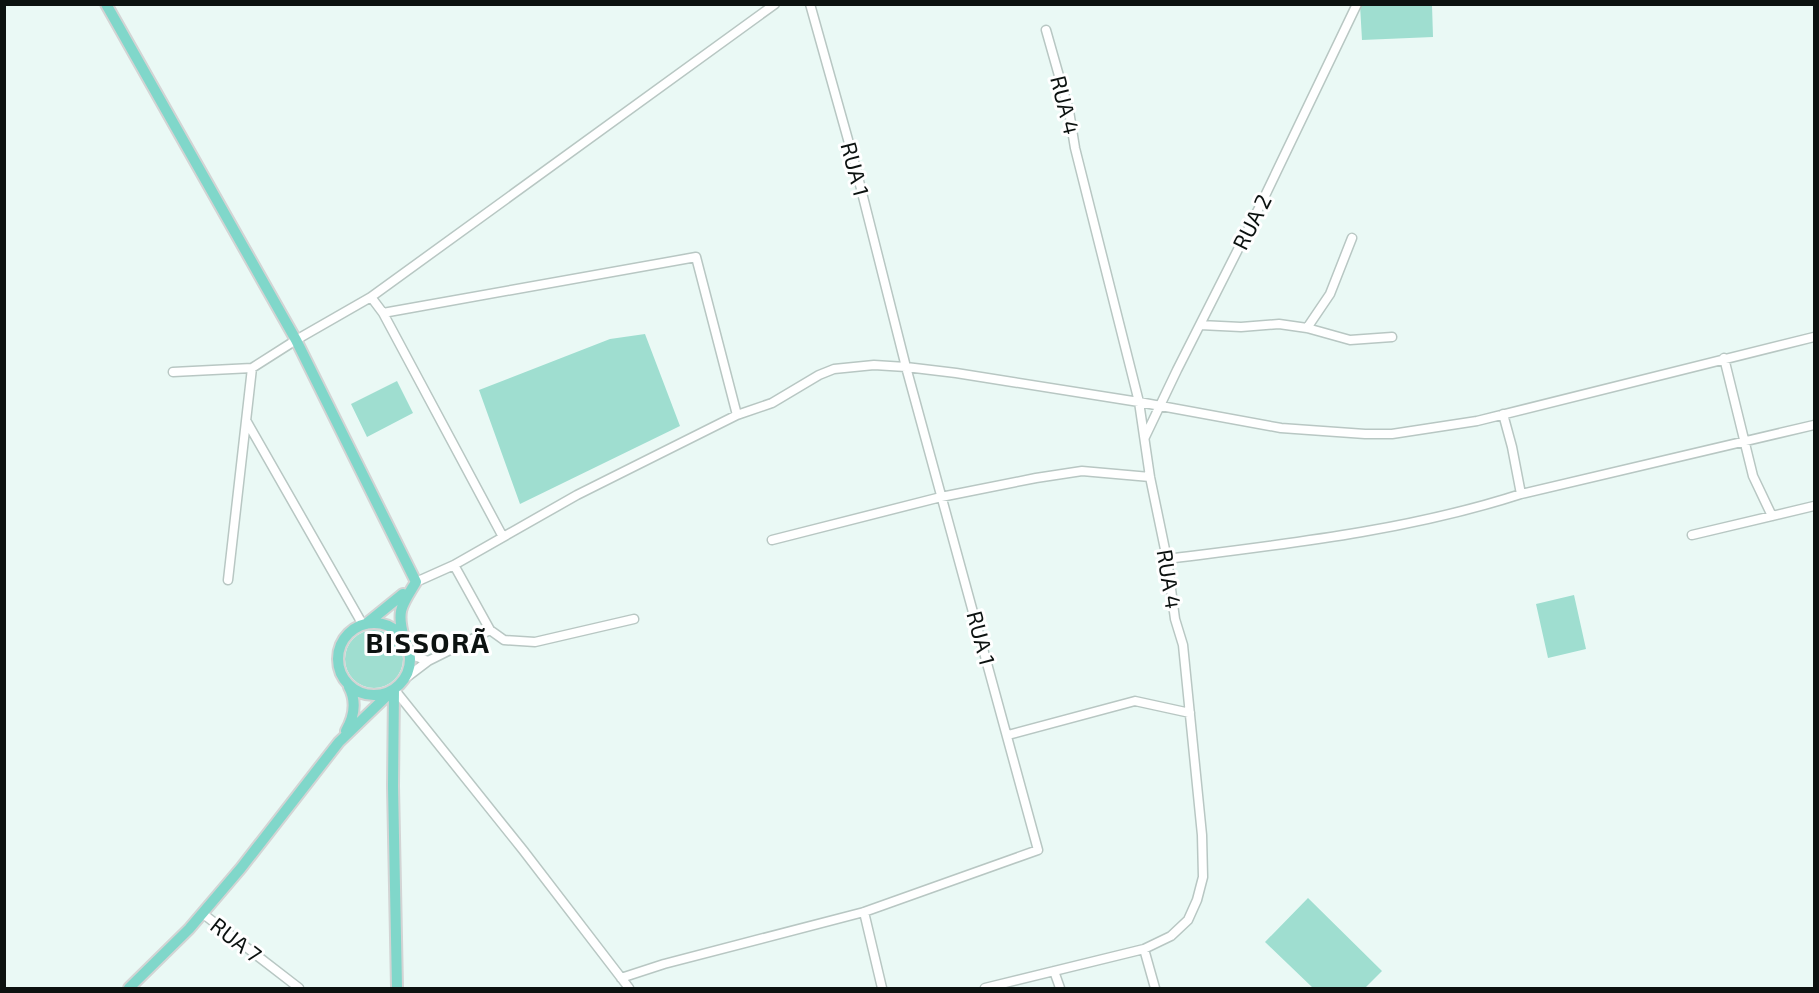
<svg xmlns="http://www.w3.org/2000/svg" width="1819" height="993" font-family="'Exo 2',sans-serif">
  <rect width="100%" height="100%" fill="#eaf9f5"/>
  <!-- green -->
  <path fill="#9fded0" d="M1360,5h72l1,32 -71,3z
    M645,334l35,92 -160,78 -41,-114 131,-51z
    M397,381l16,32 -46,24 -16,-33z
    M1574,595l12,54 -38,9 -12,-54z
    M345 659a29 29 0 1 1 58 0a29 29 0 1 1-58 0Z
    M1308,898l74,73 -17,17h-52l-48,-46z"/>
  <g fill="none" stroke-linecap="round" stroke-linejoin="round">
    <defs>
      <path id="minor" d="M371,297l12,16 120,224
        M383,313l313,-56 41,158
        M1200,325l41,2 38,-3 28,4 43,12 42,-3
        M1307,328l23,-34 22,-56
        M1724,358l29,118 19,40
        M173,372l79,-4 44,-28 75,-43 404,-293
        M1503,414l9,33 9,47
        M247,422l116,203
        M1145,437l32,-67 85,-168 95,-198
        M1692,535l122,-29
        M772,540l169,-43 95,-19 46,-7 68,6
        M1167,559c118,-15 240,-28 354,-65l293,-69
        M454,565l36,65 14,10 31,2 99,-23
        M228,580l24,-212
        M416,582l38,-17 123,-70 160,-80 35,-12 47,-28 15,-6 40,-4 32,2 50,6 183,29 142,26 84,6h27l85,-13 337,-84
        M407,648l10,9 11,4
        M403,680l25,-19 62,-31
        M394,689l129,161 106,138
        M1008,735l127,-34 55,12
        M864,912l18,76
        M202,913l97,75
        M1144,949l11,39
        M1054,971l6,17
        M621,978l43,-14 200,-52 174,-62 -132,-483 -52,-206 -44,-157
        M985,988l159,-39 27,-13 17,-16 9,-20 6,-23 -1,-42 -19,-190 -8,-26 -8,-60 -17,-82 -11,-75 -64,-254 -6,-37 -23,-81"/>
      <path id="major" d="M106,4l190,336 120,242
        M338 659a36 36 0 1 1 72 0a36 36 0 1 1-72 0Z
        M366,624l37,-30
        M404,638c-8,-28 -2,-33 12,-56
        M394,689l-1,97 4,202
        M346,731c8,-14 11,-29 3,-44
        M129,988l60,-59 52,-61 98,-126 55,-53"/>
    </defs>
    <!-- minor casing -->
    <use href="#minor" stroke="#b8c7c3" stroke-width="11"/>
    <!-- major casing -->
    <use href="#major" stroke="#d3d4d4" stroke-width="14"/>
    <!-- minor -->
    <use href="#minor" stroke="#fff" stroke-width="8"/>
    <!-- major -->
    <use href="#major" stroke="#80d7ca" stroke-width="10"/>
  </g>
  <g text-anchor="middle" stroke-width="6" stroke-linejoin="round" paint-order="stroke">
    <!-- street labels -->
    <g font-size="22" fill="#0c1210" stroke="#fff">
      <text transform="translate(1065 105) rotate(76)" y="8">RUA 4</text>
      <text transform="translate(855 169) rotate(75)" y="8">RUA 1</text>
      <text transform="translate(1252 222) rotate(-63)" y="8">RUA 2</text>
      <text transform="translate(1169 579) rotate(81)" y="8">RUA 4</text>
      <text transform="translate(981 638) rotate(75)" y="8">RUA 1</text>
      <text transform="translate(236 940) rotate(38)" y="8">RUA 7</text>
    </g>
    <!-- district labels -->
    <g font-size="28" font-weight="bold" letter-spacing="1.5" fill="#0c1210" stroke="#fff">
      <text x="428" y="653">BISSORÃ</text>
    </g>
  </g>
  <!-- border -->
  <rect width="1819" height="993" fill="none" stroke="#0c1210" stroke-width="12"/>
</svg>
